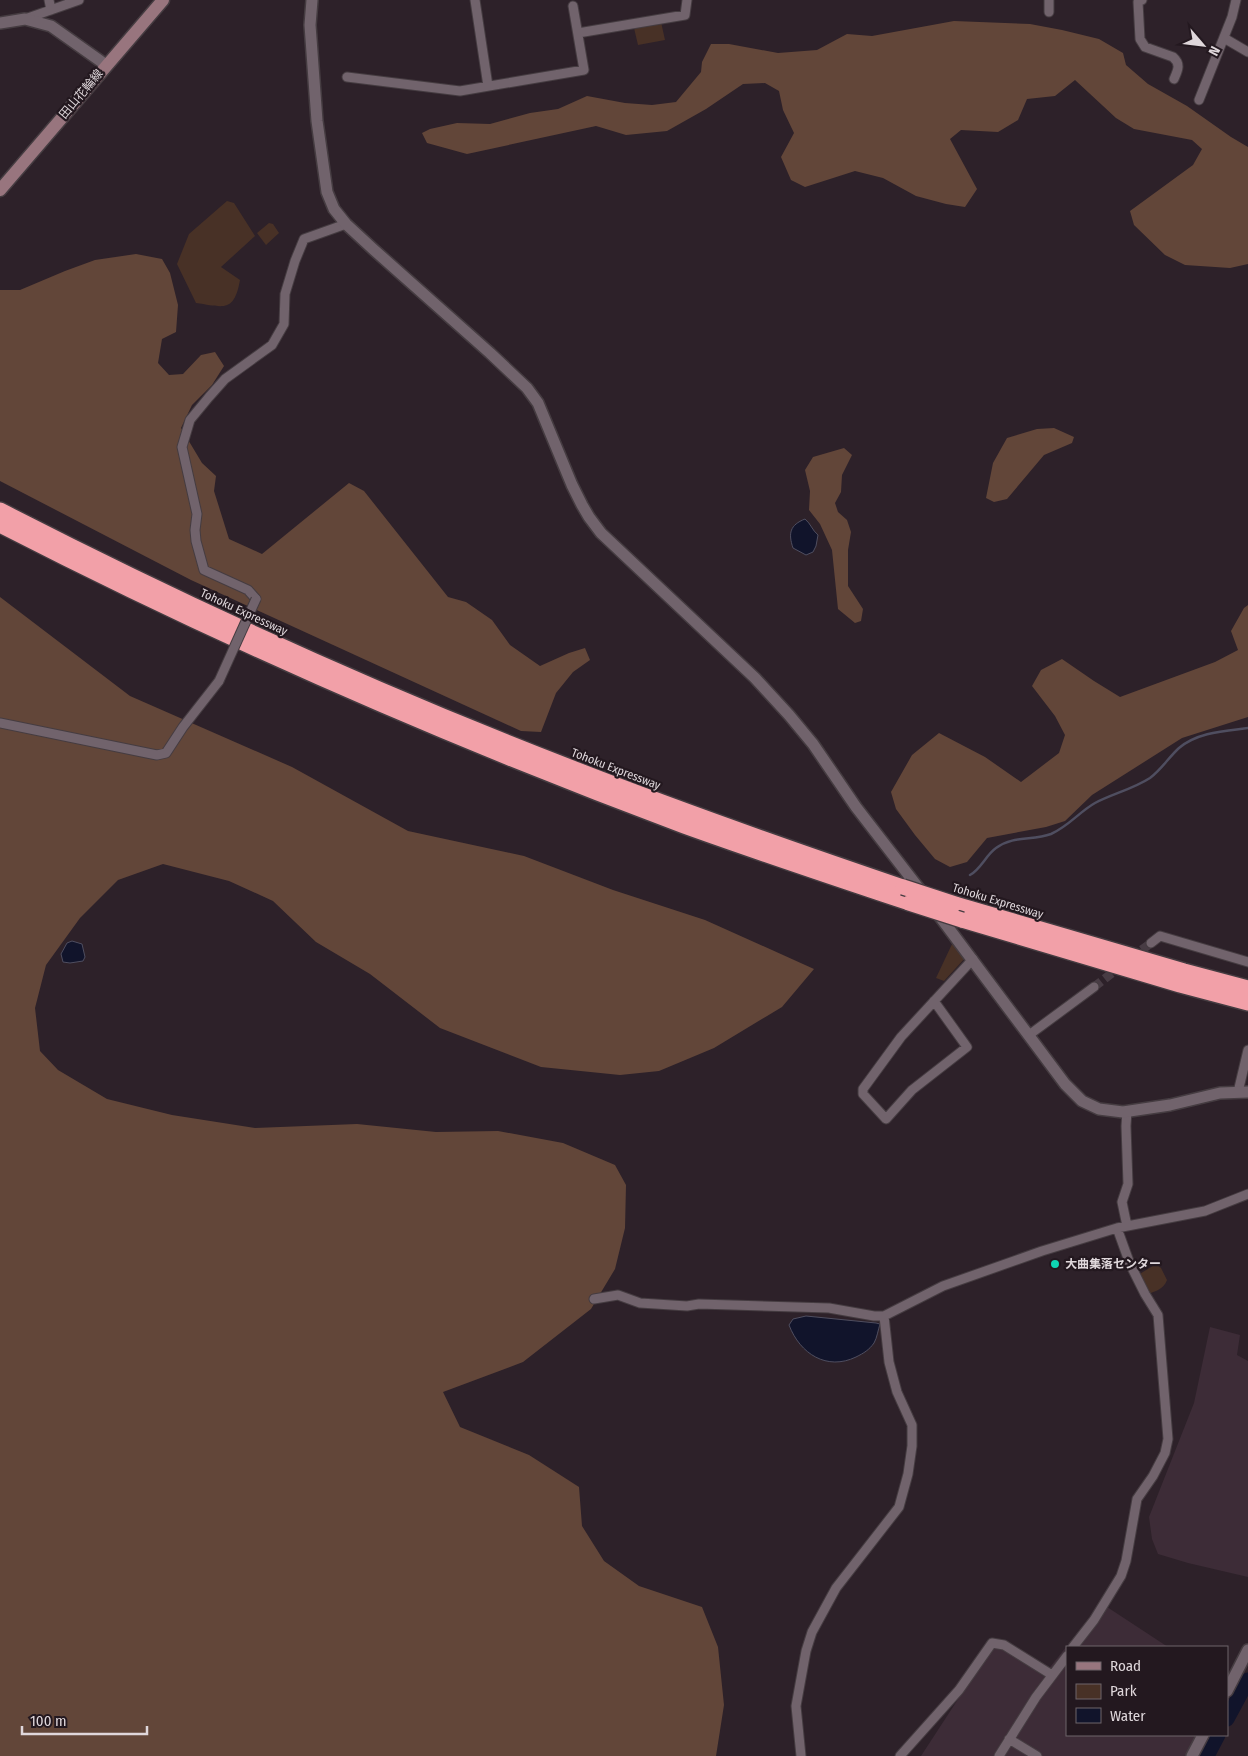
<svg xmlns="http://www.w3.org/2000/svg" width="1248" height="1756" font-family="'Fira Sans Condensed','Noto Sans JP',sans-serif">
  <rect width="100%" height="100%" fill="#2d2129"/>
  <!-- built -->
  <path fill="#3d2c37" d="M1210,1327l30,8 -3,20 11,6v216l-60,-14 -30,-9 -6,-15 -3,-22 45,-114z
    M1101,1603l67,44h-101v88h138l-11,21h-273l75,-115 47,35z"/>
  <!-- green -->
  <path fill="#483126" d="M661,22l4,18 -27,5 -4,-17z
    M227,201l7,2 21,33 -34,31 19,13c-6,33 -16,27 -44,23l-19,-39 12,-30z
    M269,223l4,1 6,9 -13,12 -9,-12z
    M953,942l13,15 -22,24 -8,-3z
    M1156,1264l5,4 6,12c-3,9 -11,11 -19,14l-10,-19z"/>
  <!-- forest -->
  <path fill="#624639" d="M954,21l76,3 32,6 37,9 24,14 3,12 22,19 39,22 44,31 17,10v117l-18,4 -45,-3 -20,-10 -31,-30 -4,-14 63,-46 9,-16 -10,-9 -58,-11 -18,-11 -41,-38 -20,16 -28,3 -9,21 -20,12 -37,-2 -11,9 27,50 -12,18 -19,-3 -30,-8 -33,-18 -28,-7 -50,16 -14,-7 -10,-23 13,-24 -11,-23 -4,-19 -14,-8 -22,1 -37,25 -39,22 -41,4 -30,-9 -129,28 -40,-11 -5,-10 8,-4 27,-6 33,1 40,-11 28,-4 29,-13 38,7 27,2 24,-3 25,-30 1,-10 9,-18h18l49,9 39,-3 30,-16 25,2z
    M136,254l26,5 8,14 8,32 -2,27 -14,7 -4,24 11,12 14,-1 18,-19 14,-3 9,14 -12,19 -20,20 -11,23 21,35 14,13 -2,15 15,48 33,15 87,-71 15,8 84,106 18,5 26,18 18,25 30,21 29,-13 16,-5 5,12 -17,12 -17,21 -15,39 -20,-1 -330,-151 -191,-99v-191h20l45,-19 30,-11z
    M1054,428l20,9 -2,6 -28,12 -37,44 -13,3 -8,-4 7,-35 14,-25 30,-9z
    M844,448l8,7 -10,20 -1,17 -6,11 3,9 9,8 4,12 -3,18v36l15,23 -2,12 -6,2 -17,-14 -6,-59 -12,-26 -11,-14 1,-19 -5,-21 8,-13z
    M0,597l130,99 162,71 116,64 116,25 89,34 92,30 109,49 -32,38 -68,41 -55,23 -39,4 -79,-8 -101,-39 -70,-54 -54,-32 -43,-41 -44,-20 -66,-17 -45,16 -38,38 -34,47 -11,43 5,43 18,19 49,29 65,16 83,13 102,-4 79,8 62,-1 65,12 52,22 11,20 -1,43 -10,41 -24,40 -68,53 -80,30 17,35 69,28 50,32 3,39 22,35 35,25 63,21 16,40 6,58 -8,51h-716z
    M1248,605v112l-66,21 -90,57 -27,26 -19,6 -59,11 -20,24 -17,5 -15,-8 -20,-24 -19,-26 -5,-17 21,-37 27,-22 46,24 36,25 38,-29 6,-18 -10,-19 -23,-30 9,-16 21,-11 32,22 26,16 95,-35 23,-12 -7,-19 13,-23z"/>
  <!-- water -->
  <path fill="#11142b" stroke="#4f4e60" d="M805,519c6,5 7,11 13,16l-2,11 -3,6 -7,3 -13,-7c-5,-15 -3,-23 12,-29z
    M72,941l10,3 3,13 -2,4 -13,2 -7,-1 -2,-8 6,-11z
    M806,1316l70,7 4,1c-2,6 -3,14 -6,19 -5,7 -10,10 -18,14 -29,14 -56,-3 -67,-32l4,-6z"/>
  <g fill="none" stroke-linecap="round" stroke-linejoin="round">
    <!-- stream -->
    <path stroke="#4f4e60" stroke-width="2.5" d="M970,875c11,-6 16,-20 26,-27 18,-13 36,-7 55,-14 18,-8 28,-22 44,-31 17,-9 38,-14 55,-25 11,-8 19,-21 29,-30 19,-16 46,-17 69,-20"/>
    <!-- river -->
    <path stroke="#11142b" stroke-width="15" d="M1227,1719l21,-39
      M1207,1756l11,-21"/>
    <!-- minor-tunnel -->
    <path stroke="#483c44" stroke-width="9" stroke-dasharray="9 4.5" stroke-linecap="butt" d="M1131,958l20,-15
      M1094,987l27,-21"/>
    <defs>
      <path id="minor" d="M49,0l2,10
        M475,0l13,86
        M1142,0l-4,2 2,37 5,8 28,10c8,7 5,13 1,22
        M1049,12v-12
        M25,19l54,-19
        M578,33l107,-18 2,-15
        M1224,38l24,14
        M347,77l113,14 124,-21 -11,-64
        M1199,100l33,-83 4,-17
        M256,599l-8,-9 -44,-20 -8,-29 -1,-11 2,-16 -15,-67 8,-27 19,-23 16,-18 47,-34 12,-21 1,-30 10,-33 9,-22 42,-15
        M0,723l147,30 10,2 9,-2 17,-26 36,-46
        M1151,943l9,-7 88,26
        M934,1001l33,46 -55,43 -26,29 -23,-25v-5l38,-52 72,-78
        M1029,1035l65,-48
        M1238,1092l10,-42
        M1127,1226l-5,-24 6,-18 -2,-58 1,-15
        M594,1299l24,-4 22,8 47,3 12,-2 130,4 45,8h10l59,-30 99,-35 75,-23 88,-17 43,-17
        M1073,1647l21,-27 27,-44 5,-15 11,-62 16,-23 12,-23 3,-14 -10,-124 -13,-21 -15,-30 -13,-36
        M1009,1739l28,17
        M801,1756l-5,-50 10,-55 6,-19 24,-44 63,-81 9,-33 4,-28v-21l-15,-33 -8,-30 -5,-46
        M900,1756l59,-66 33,-47 12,2 48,30
        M999,1756l37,-59 31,-41"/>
      <path id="tertiary" d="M312,0l-2,25 7,96 10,71 7,17 12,15 27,25 117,104 37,35 11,15 34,82 10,20 7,12 12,16 154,145 34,37 24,29 43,63 68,88
        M0,23l25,-4 26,7 55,39
        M935,910l130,174 17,17 17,8 24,3 47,-7 50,-12 28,-1
        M1227,1691l21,-41
        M1192,1756l11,-21"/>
      <path id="secondary" d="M0,190l163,-190"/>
      <path id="motorway" d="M0,510c185,95 376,182 570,257 110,43 221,82 333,120
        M0,525c222,114 451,214 684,301 75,27 150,52 225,77
        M955,904l229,67 64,17
        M962,920l218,65 68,18"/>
    </defs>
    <!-- minor casing -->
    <use href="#minor" stroke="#453c41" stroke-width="11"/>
    <!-- tertiary casing -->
    <use href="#tertiary" stroke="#453c41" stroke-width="14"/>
    <!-- secondary casing -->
    <use href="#secondary" stroke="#453c41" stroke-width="15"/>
    <!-- motorway casing -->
    <use href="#motorway" stroke="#453c41" stroke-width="18"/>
    <!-- minor -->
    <use href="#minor" stroke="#71636c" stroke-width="9"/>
    <!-- tertiary -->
    <use href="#tertiary" stroke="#71636c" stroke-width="11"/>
    <!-- secondary -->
    <use href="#secondary" stroke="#98757e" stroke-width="12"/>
    <!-- motorway -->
    <use href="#motorway" stroke="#f2a0a8" stroke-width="15"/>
    <defs>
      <path id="minor-bridge" d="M219,681l37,-82"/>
      <path id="motorway-bridge" d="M903,887l52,17
        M909,903l53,17"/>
    </defs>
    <!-- minor-bridge casing -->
    <use href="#minor-bridge" stroke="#453c41" stroke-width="11" stroke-linecap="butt"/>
    <!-- motorway-bridge casing -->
    <use href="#motorway-bridge" stroke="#453c41" stroke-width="18" stroke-linecap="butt"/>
    <!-- minor-bridge -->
    <use href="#minor-bridge" stroke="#71636c" stroke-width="9"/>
    <!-- motorway-bridge -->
    <use href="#motorway-bridge" stroke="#f2a0a8" stroke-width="15"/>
  </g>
  <!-- markers -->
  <circle fill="#0fd5b4" stroke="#23181f" stroke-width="2" cx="1055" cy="1264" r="5"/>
  <g text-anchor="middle" stroke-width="4.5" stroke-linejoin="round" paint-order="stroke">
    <!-- street labels -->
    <g font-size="12" fill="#dfd7db" stroke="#23181f">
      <text transform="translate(81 94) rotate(-50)" y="4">田山花輪線</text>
      <text transform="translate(244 612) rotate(25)" y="4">Tohoku Expressway</text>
      <text transform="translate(616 769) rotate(21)" y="4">Tohoku Expressway</text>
      <text transform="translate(998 901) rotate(17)" y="4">Tohoku Expressway</text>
    </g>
    <!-- poi labels -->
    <g font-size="12" font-weight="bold" fill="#dfd7db" stroke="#23181f" text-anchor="start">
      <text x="1065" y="1268">大曲集落センター</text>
    </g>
  </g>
  <!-- legend -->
  <rect x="1066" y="1646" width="162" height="90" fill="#23181f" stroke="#6e646a"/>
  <rect x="1076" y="1662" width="25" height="8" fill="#98757e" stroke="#6e646a"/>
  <text x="1110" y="1671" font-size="15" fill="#dfd7db">Road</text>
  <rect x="1076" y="1684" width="25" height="15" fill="#483126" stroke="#6e646a"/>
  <text x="1110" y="1696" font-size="15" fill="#dfd7db">Park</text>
  <rect x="1076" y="1708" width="25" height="15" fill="#11142b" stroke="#6e646a"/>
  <text x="1110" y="1721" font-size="15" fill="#dfd7db">Water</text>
  <!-- north arrow -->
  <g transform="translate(1203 45) rotate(118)" stroke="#23181f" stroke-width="4" paint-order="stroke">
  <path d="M0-4L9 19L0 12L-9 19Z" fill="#dfd7db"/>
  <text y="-8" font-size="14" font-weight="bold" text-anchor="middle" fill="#dfd7db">N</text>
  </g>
  <!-- scale -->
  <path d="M22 1726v8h125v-8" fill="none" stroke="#dfd7db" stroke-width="2.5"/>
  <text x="30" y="1726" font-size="15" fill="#dfd7db" stroke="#23181f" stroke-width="4" paint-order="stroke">100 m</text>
</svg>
